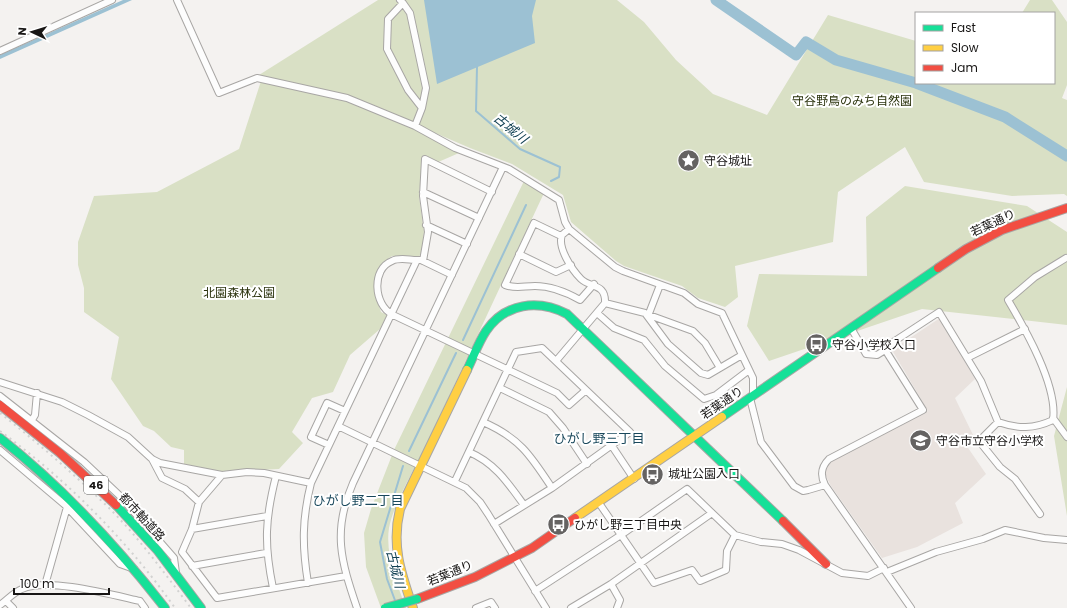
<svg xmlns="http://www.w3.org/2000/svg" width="1067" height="608" font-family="Poppins,'Noto Sans JP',sans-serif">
  <rect width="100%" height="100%" fill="#f4f2f0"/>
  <!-- built -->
  <path fill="#e9e2de" d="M940,318l35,61 -20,19 19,39 -8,8 20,29 -31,29 8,20 -46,24 -35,11 -51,-72 -5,-10 -1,-7 5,-7 98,-51 -36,-61z"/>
  <!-- green -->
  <path fill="#d9e0c5" d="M378,0h239l27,22 32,38 37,34 54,21 61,-100 88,26v42h138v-70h-32l8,-13h22l15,22v63l-5,13 5,2v96l-3,-2 -52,2 -88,-14 -19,-35 -67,45 -5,50 -98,24 3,31 -13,10 -27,-9 -16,-12 -58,-20 -8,-5 -45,-39 -8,-27 -51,-31 -42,-16 -123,-53 -88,-20z
    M261,81l89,21 60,25 49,26 -23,10 -13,-8 -4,41 5,35 -2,23 -3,2h-27l-10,7 -7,16 -1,12 7,21 6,3 -7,14 -30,26 -17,37 -21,6 -20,34 11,11 -24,26 -59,3 -36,-8v-14l-13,-3 -17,-16 -11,-5 -32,-47 8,-42 -35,-25v-24l-6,-23v-23l16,-46 63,-4 82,-43z
    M524,181l20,12c-38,81 -76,163 -114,244 -12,27 -36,64 -41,91 -4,26 8,56 17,80h-25l-15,-41 -2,-34 7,-24 23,-59z
    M905,186l122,20 40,26v93l-145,-16 -153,52 -22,-35 12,-52 108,2 -1,-59z
    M1067,387v129l-13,-80z"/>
  <!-- water -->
  <path fill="#9cc1d3" d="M123,0h9l-132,59v-4z
    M424,0h112l-4,16 3,27 -98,41z"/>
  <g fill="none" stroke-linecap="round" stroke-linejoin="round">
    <!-- stream -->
    <path stroke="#9cc1d3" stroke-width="2" d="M477,67l-1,44 44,38 40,18 -1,10 -8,4
      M463,340l63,-135
      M409,451l47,-98
      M396,603l-9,-24 -7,-37 23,-76"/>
    <!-- river -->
    <path stroke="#9cc1d3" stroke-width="11" d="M716,0l80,55 10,-13 30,18 80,23
      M916,83l89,34 62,39"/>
    <defs>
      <path id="street" d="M177,0l42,93 38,-15 90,20 68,28 40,22 54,21 50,31 6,22 4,7 46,38 8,4 61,22 14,11 24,9 31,65v18
        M400,0l3,3 -15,16 -1,30 21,41 14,18 -7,18
        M403,3l7,10 16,75 -4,20
        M0,51l112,-51
        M423,192l56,26
        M426,225l41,19
        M569,229l-7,6c-5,12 10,35 19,44 9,9 25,4 24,24l40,10 23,31 33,29 7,2 34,-20
        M561,236l-27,-13 -29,62c10,4 19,1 30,1 17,0 31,6 45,14l14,-16
        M519,254l37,18 15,-7
        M423,261l5,-29 -5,-36 2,-37 67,33
        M597,313l17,15 30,12 21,26 39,33 12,-4 33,-25
        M391,314l166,79 12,12 17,-15
        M392,314c-18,-9 -21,-45 0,-53 7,-4 17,-1 25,-1
        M649,315l44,16 12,12 15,25
        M648,316l12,-31
        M851,328l15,26 11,1 8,-5
        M583,329l22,-26
        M967,358l58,-29
        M556,361l27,-32
        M0,382l62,20 26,13 40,22 24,22 8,4 62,12
        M500,388l49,24 14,16 24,36
        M0,396l84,66 35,33 55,63 2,15
        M750,398l11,44 33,44 9,5 5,-1 17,-5 86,123
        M1053,418l14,19
        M32,420l3,-5 2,-22
        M483,422c37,16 48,34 69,66
        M998,422l-19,19 21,26 15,12 25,35
        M338,426l128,62 14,14 8,12 58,94
        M329,445l-18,-8 16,-34 18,8
        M612,446l22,33
        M0,450l65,55 55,59 14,5
        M469,452c26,11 39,31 55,53
        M152,459l10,19 23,11 14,13
        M455,481l61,-129 26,-4 88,84 -78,56 -58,36
        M311,483l-47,-10 -17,-1 -25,3 -23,27 -7,27 -10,23 35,46 129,-22
        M825,485c-5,-10 -4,-18 4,-26l94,-49 -39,-62 55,-36 42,69 17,41c20,7 36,7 55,-2 5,-34 -28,-91 -45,-120l27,-23 31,-19
        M599,503l55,80 38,-13 8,11 26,-11 1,-19 8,-16
        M192,529l75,-13
        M192,566l74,-13
        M887,572l49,-20 47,-13 22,-9 39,8 23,2
        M308,583c-6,-37 -6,-64 3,-100l106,-223h4l31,15
        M611,584l9,16 -3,8
        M45,585l22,-78
        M273,588c-9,-44 -8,-69 3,-112
        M535,591l86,-56 66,-46 48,46 26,7 21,2 17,6 43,23 26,3 16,-8
        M6,601l7,7
        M0,605c7,-5 14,-13 22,-16 25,-12 91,6 118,12l5,7
        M357,608c-16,-47 -25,-77 -4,-125l150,-316
        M476,608l15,-6 4,6
        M571,608l40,-24 101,-71"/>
      <path id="fast" d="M467,370c6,-12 11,-27 19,-39 19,-28 52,-32 81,-17l216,207
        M722,417l216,-149
        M0,438c63,50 116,107 165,170
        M116,505l42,46 43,57"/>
      <path id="slow" d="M575,518l147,-101
        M413,608c-12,-35 -22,-62 -13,-99l67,-139"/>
      <path id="jam" d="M938,268l28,-19 36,-19 65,-22
        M0,405l60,48 56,52
        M783,521l43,43
        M417,599l58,-22 57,-29 43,-30"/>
    </defs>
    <!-- street casing -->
    <use href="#street" stroke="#a8a6a4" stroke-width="8"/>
    <!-- fast casing -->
    <use href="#fast" stroke="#a8a6a4" stroke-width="10"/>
    <!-- slow casing -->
    <use href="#slow" stroke="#a8a6a4" stroke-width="10"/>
    <!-- jam casing -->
    <use href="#jam" stroke="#a8a6a4" stroke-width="10"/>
    <!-- street -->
    <use href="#street" stroke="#fdfdfd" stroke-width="6"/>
    <!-- fast -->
    <use href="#fast" stroke="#16e098" stroke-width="8"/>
    <!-- slow -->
    <use href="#slow" stroke="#ffcf43" stroke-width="8"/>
    <!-- jam -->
    <use href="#jam" stroke="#f24e42" stroke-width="8"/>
    <!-- rail -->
    <path stroke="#d2d2d1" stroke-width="2" stroke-dasharray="2 4" stroke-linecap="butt" d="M0,413c38,30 75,62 110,96 30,30 55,65 81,99
      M0,431c67,49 127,109 175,177"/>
    <defs>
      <path id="fast-bridge" d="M385,608l32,-9"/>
    </defs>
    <!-- fast-bridge casing -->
    <use href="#fast-bridge" stroke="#a8a6a4" stroke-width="10" stroke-linecap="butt"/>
    <!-- fast-bridge -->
    <use href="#fast-bridge" stroke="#16e098" stroke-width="8"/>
  </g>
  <!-- icons -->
  <defs>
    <symbol id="sight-disc" viewBox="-11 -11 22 22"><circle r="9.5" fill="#656362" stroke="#fff"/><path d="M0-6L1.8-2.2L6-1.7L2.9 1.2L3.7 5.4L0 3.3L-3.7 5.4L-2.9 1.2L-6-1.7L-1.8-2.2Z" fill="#fff"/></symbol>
    <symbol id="bus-disc" viewBox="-11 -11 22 22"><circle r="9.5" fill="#656362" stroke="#fff"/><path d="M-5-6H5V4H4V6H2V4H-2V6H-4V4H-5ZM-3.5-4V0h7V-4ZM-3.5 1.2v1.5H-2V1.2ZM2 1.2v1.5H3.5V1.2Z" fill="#fff"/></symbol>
    <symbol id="school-disc" viewBox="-11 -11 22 22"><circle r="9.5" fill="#656362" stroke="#fff"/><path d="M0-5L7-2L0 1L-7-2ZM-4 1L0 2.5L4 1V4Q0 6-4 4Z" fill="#fff"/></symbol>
  </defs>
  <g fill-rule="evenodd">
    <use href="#sight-disc" x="676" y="148" width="25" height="25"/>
    <use href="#bus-disc" x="804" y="332" width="25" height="25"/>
    <use href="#school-disc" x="908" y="428" width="25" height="25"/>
    <use href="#bus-disc" x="640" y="462" width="25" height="25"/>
    <use href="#bus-disc" x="546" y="512" width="25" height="25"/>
  </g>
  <g text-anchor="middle" stroke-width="4" stroke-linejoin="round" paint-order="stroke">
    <!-- shield labels -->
    <rect fill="#fff" stroke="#5d5c5b" stroke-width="1" x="84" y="476" width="24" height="18" rx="3"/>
    <g font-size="11" font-weight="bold" fill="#181615">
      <text x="96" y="489">46</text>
    </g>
    <!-- park labels -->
    <g font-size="12" fill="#2a320c" stroke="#fff">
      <text x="852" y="105">守谷野鳥のみち自然園</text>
      <text x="239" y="297">北園森林公園</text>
    </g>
    <!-- poi labels -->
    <g font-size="12" fill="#181615" stroke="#fff" text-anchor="start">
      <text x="704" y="165">守谷城址</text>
      <text x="832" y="349">守谷小学校入口</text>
      <text x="936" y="445">守谷市立守谷小学校</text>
      <text x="668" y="478">城址公園入口</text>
      <text x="574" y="529">ひがし野三丁目中央</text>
    </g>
    <!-- street labels -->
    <g font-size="12" fill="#181615" stroke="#fff">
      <text transform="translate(993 223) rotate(-25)" y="4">若葉通り</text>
      <text transform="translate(722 403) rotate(-34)" y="4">若葉通り</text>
      <text transform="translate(142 517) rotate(47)" y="4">都市軸道路</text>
      <text transform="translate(450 573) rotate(-22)" y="4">若葉通り</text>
    </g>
    <!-- water labels -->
    <g font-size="13" font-style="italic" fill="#114053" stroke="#fff">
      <text transform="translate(511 128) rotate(39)" y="5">古城川</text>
      <text transform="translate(396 569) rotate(76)" y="5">古城川</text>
    </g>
    <!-- neighbourhood labels -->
    <g font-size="13" fill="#19485c" stroke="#fff">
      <text x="599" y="443">ひがし野三丁目</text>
      <text x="358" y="505">ひがし野二丁目</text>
    </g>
  </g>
  <!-- legend -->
  <rect x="915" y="12" width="140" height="72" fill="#ffffff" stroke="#a3a2a1"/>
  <rect x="923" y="25" width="20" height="6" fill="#16e098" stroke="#a3a2a1"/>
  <text x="951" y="32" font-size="12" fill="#181615">Fast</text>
  <rect x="923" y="45" width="20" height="6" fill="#ffcf43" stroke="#a3a2a1"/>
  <text x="951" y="52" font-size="12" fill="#181615">Slow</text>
  <rect x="923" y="65" width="20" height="6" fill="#f24e42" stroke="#a3a2a1"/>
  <text x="951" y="72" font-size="12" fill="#181615">Jam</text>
  <!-- north arrow -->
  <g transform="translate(32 32) rotate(274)" stroke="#ffffff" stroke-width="3" paint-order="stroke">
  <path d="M0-3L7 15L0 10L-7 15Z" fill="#181615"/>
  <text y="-6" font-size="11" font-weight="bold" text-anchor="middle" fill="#181615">N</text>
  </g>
  <!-- scale -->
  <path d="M14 588v6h95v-6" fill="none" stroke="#181615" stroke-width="2"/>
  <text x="20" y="588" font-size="12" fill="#181615" stroke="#ffffff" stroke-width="3" paint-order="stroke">100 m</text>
</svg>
